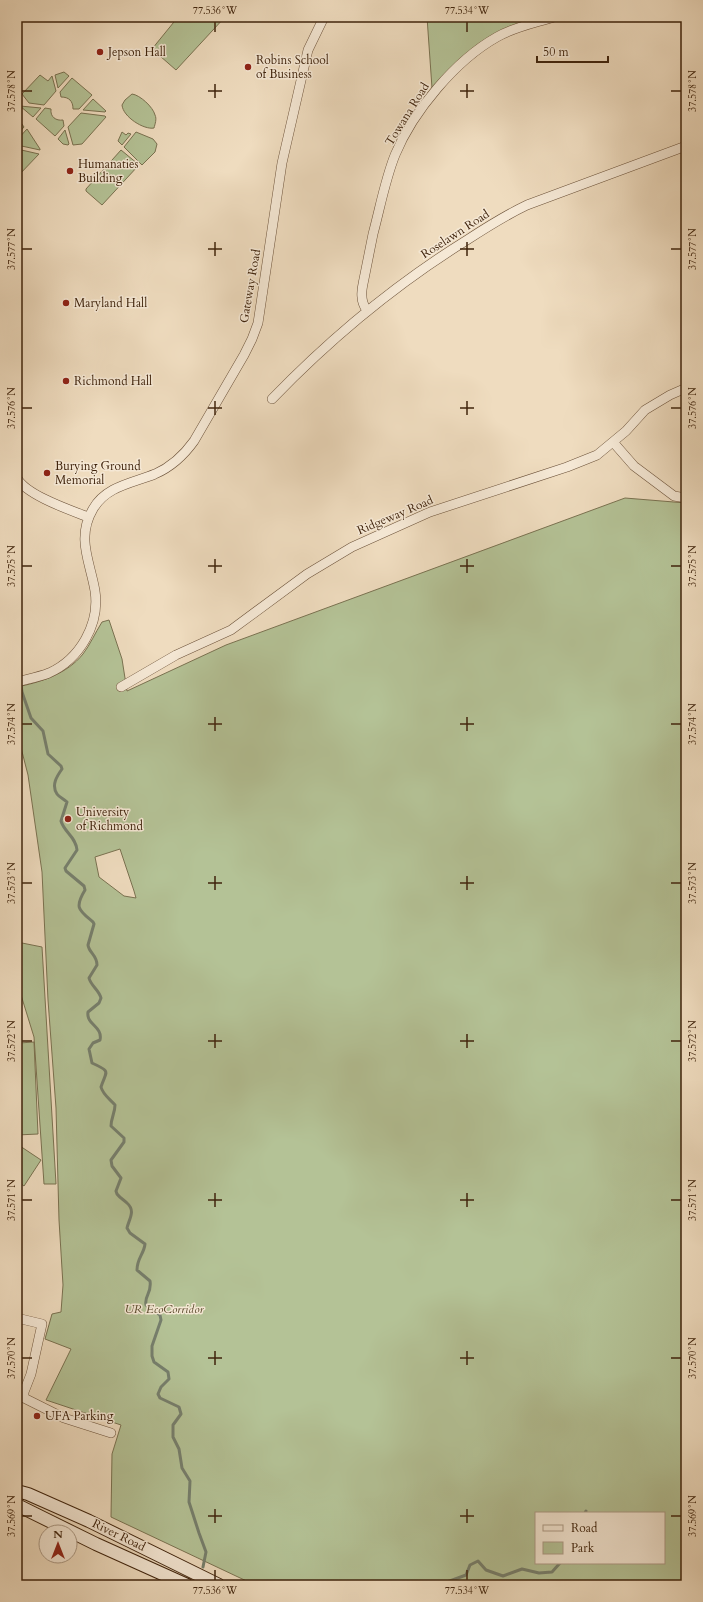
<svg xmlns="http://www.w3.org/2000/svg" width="703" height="1602" font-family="Cardo,serif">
  <rect width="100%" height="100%" fill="#efdcbf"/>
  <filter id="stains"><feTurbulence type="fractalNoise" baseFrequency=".005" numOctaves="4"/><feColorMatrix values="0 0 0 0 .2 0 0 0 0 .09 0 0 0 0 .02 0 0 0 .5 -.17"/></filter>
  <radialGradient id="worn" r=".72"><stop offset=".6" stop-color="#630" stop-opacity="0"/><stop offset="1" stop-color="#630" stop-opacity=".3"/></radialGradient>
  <!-- green -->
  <path fill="#b4c296" stroke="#7a7251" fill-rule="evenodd" d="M178,17h47l-49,53 -24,-21z
    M427,17h122l-57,19 -60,52z
    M64,72l5,4 -11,12 -3,-13z
    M40,75l8,6 4,-5 4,15 -12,14 -15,-2 -7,-9z
    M72,78l20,17 -13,14h-6c0,-8 -4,-12 -12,-12l-1,-5z
    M132,94c8,1 21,13 23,21 2,4 0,9 -1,13 -10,2 -31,-11 -32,-23l3,-5z
    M93,99l13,12 -1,1 -22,-2z
    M20,106l21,2 -8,9z
    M45,108l6,1c-1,8 5,12 12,11l1,6 -9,10 -19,-17z
    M81,113l24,3 1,1 -24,27 -9,1 -5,-18z
    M17,117l7,10 -7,8z
    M27,129l13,20v1l-23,-5v-5z
    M65,130l4,14 -1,1 -5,-1 -5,-5z
    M122,132l4,3 2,-2 3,1 -9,11 -4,-4z
    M136,132l17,7 4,5 -2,8 -13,13 -18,-18z
    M17,149l22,5 -21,22 -1,-4z
    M121,150l17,14v2l-36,39 -16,-14v-2z
    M625,498l61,5v1082h-354l-1,-4v4h-76l-144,-68 1,-63 9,-29 -75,-25 25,-51 -26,-10 7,-25 9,-2 2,-27 -4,-65 -3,-112 -8,-108 -6,-128 -14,-97 -11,-43v-45c24,-5 50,-13 66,-33 7,-9 12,-21 19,-32l7,-2 13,39 5,32 99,-46zM120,849l14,42 2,7 -12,-2 -25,-19 -4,-20zM536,1513h128v50h-128z
    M17,942l25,5 14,237h-12l-10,-147 -13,-42 -4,-23z
    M17,994l2,49 15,-1 4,92 -21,1z
    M17,1144l24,16 -17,26 -7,-5z"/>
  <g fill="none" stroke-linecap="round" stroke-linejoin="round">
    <!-- stream -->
    <path stroke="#767f6d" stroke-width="3" d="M17,662l5,30 9,26 12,13 5,23 13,12 1,3c-5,7 -11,16 -5,25 2,3 7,5 10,8l-6,19c3,11 15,16 16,29l-12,18 1,3 18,15 1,4c-11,18 -6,20 8,32l1,2 -6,21c1,8 9,10 9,20l-8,13c2,8 10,12 12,20l-2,5 -11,9c-2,13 15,14 12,28l-7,3 -4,6 3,14c20,9 14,8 9,24 2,8 9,12 14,18 0,8 -4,13 -4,21l13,12v4l-13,18 1,6 9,12 -5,13 1,3c3,4 7,6 10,9 9,8 2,16 0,25l3,5 15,11c-1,10 -8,14 -8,26l13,11c2,13 -6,14 -4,24l14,10 1,5 -9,26v10l2,6 14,10 1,7 -8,8 -3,7 2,4 19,9 2,7 -8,11v12l6,12 3,19 8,13 -1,21 10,31 7,19 -3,15
      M585,1513l1,-2
      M439,1585l27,-10 4,-10 8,-4 8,9 17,6 19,-7 17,4 13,-1 8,-9"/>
    <defs>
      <path id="street" d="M367,311c-3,-5 -5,-9 -5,-14 -1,-6 1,-13 2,-18 3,-15 6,-30 9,-45 7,-26 12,-54 22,-79 18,-44 61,-95 102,-118 17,-10 38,-14 57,-20
        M272,399c58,-60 124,-115 195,-159 20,-13 39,-25 60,-35l159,-59
        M613,442l21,24 40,30 12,2
        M17,478c9,17 53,32 71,39
        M17,682c11,-3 22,-5 32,-9 31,-14 51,-49 46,-82 -5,-30 -19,-53 -2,-82 13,-23 40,-26 62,-35 16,-7 29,-19 39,-33l50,-86 8,-16 6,-16 24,-160 26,-113 16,-33
        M121,687l55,-32 55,-25 76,-56 45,-27 78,-35 137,-45 30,-12 29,-24 19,-21 25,-15 16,-7
        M17,1318l25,6 -11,50 -7,18v6l40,20 47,15"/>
      <path id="secondary" d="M17,1491l11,3 61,27 130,64
        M17,1505l79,39 91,41"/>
    </defs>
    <!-- street casing -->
    <use href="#street" stroke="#6b5139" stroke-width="10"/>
    <!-- secondary casing -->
    <use href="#secondary" stroke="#3f230c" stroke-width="14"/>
    <!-- street -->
    <use href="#street" stroke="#f5e8d5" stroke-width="9"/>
    <!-- secondary -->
    <use href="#secondary" stroke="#f5e8d5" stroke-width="12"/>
  </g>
  <!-- ticks -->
  <path fill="none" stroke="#3f230c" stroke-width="1.5" d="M215,22v10M467,22v10M215,84v14M467,84v14M22,91h10M208,91h14M460,91h14M671,91h10M215,242v14M467,242v14M22,249h10M208,249h14M460,249h14M671,249h10M215,401v14M467,401v14M22,408h10M208,408h14M460,408h14M671,408h10M215,559v14M467,559v14M22,566h10M208,566h14M460,566h14M671,566h10M215,717v14M467,717v14M22,724h10M208,724h14M460,724h14M671,724h10M215,876v14M467,876v14M22,883h10M208,883h14M460,883h14M671,883h10M215,1034v14M467,1034v14M22,1041h10M208,1041h14M460,1041h14M671,1041h10M215,1193v14M467,1193v14M22,1200h10M208,1200h14M460,1200h14M671,1200h10M215,1351v14M467,1351v14M22,1358h10M208,1358h14M460,1358h14M671,1358h10M215,1509v14M467,1509v14M22,1516h10M208,1516h14M460,1516h14M671,1516h10M215,1570v10M467,1570v10"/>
  <!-- markers -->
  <g fill="#8f2418" stroke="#f5e8d5" stroke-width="1.5">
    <circle cx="100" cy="52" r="4"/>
    <circle cx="248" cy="67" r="4"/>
    <circle cx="70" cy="171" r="4"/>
    <circle cx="66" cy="303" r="4"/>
    <circle cx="66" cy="381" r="4"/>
    <circle cx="47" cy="473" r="4"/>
    <circle cx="68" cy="819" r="4"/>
    <circle cx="37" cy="1416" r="4"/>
  </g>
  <g text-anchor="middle" stroke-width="3" stroke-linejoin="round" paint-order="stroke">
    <!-- poi labels -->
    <g font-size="12" fill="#3f230c" stroke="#f5e8d5" text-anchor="start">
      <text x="108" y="56">Jepson Hall</text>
      <text x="256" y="64">Robins School<tspan x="256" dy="14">of Business</tspan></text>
      <text x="78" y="168">Humanaties<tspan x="78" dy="14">Building</tspan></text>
      <text x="74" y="307">Maryland Hall</text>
      <text x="74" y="385">Richmond Hall</text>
      <text x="55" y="470">Burying Ground<tspan x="55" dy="14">Memorial</tspan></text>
      <text x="76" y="816">University<tspan x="76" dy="14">of Richmond</tspan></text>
      <text x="45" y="1420">UFA Parking</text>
    </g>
    <!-- street labels -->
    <g font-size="12" fill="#3f230c" stroke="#f5e8d5">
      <text transform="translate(407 114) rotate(-58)" y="4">Towana Road</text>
      <text transform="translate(455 234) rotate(-33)" y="4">Roselawn Road</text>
      <text transform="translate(250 286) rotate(-80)" y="4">Gateway Road</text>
      <text transform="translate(395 515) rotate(-23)" y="4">Ridgeway Road</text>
      <text transform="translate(119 1535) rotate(26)" y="4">River Road</text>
    </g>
    <!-- park labels -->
    <g font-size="12" font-style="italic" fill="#5c4b2e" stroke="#f5e8d5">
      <text x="164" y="1313">UR EcoCorridor</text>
    </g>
  </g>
  <!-- margin -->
  <rect width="703" height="1602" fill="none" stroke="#efdcbf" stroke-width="44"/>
  <!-- legend -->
  <rect x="535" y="1512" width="130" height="52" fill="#f5e8d5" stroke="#ac9985"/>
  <rect x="543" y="1525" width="20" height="6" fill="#f5e8d5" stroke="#ac9985"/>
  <text x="571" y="1532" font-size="12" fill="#3f230c">Road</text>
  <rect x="543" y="1542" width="20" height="12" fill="#b4c296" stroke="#ac9985"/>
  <text x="571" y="1552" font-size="12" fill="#3f230c">Park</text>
  <!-- north arrow -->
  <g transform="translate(58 1544)"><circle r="19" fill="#f5e8d5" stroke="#ac9985"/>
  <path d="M0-3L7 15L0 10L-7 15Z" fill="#8f2418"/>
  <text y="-6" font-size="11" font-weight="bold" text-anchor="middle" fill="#3f230c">N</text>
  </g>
  <!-- scale -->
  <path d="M537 56v6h71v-6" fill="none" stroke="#3f230c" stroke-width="2"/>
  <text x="543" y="56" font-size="12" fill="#3f230c" stroke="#f5e8d5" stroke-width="3" paint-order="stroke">50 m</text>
  <rect x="22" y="22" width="659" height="1558" fill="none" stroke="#3f230c" stroke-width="1.5"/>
  <g font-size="10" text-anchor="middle" fill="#3f230c">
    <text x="215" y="14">77.536°W</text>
    <text x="467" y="14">77.534°W</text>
    <text transform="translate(11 91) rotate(-90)" y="4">37.578°N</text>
    <text transform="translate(692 91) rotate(-90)" y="4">37.578°N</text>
    <text transform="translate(11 249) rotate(-90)" y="4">37.577°N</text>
    <text transform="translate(692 249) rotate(-90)" y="4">37.577°N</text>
    <text transform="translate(11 408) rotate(-90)" y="4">37.576°N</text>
    <text transform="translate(692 408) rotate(-90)" y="4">37.576°N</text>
    <text transform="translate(11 566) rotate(-90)" y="4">37.575°N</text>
    <text transform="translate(692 566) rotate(-90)" y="4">37.575°N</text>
    <text transform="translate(11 724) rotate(-90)" y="4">37.574°N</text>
    <text transform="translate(692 724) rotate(-90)" y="4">37.574°N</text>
    <text transform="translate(11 883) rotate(-90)" y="4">37.573°N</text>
    <text transform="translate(692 883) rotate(-90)" y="4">37.573°N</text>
    <text transform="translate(11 1041) rotate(-90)" y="4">37.572°N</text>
    <text transform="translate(692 1041) rotate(-90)" y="4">37.572°N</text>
    <text transform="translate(11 1200) rotate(-90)" y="4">37.571°N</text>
    <text transform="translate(692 1200) rotate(-90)" y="4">37.571°N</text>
    <text transform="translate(11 1358) rotate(-90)" y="4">37.570°N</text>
    <text transform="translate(692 1358) rotate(-90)" y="4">37.570°N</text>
    <text transform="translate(11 1516) rotate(-90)" y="4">37.569°N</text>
    <text transform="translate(692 1516) rotate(-90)" y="4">37.569°N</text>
    <text x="215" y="1594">77.536°W</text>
    <text x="467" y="1594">77.534°W</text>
  </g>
  <rect width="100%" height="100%" filter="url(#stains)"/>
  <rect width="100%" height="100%" fill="url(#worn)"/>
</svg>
